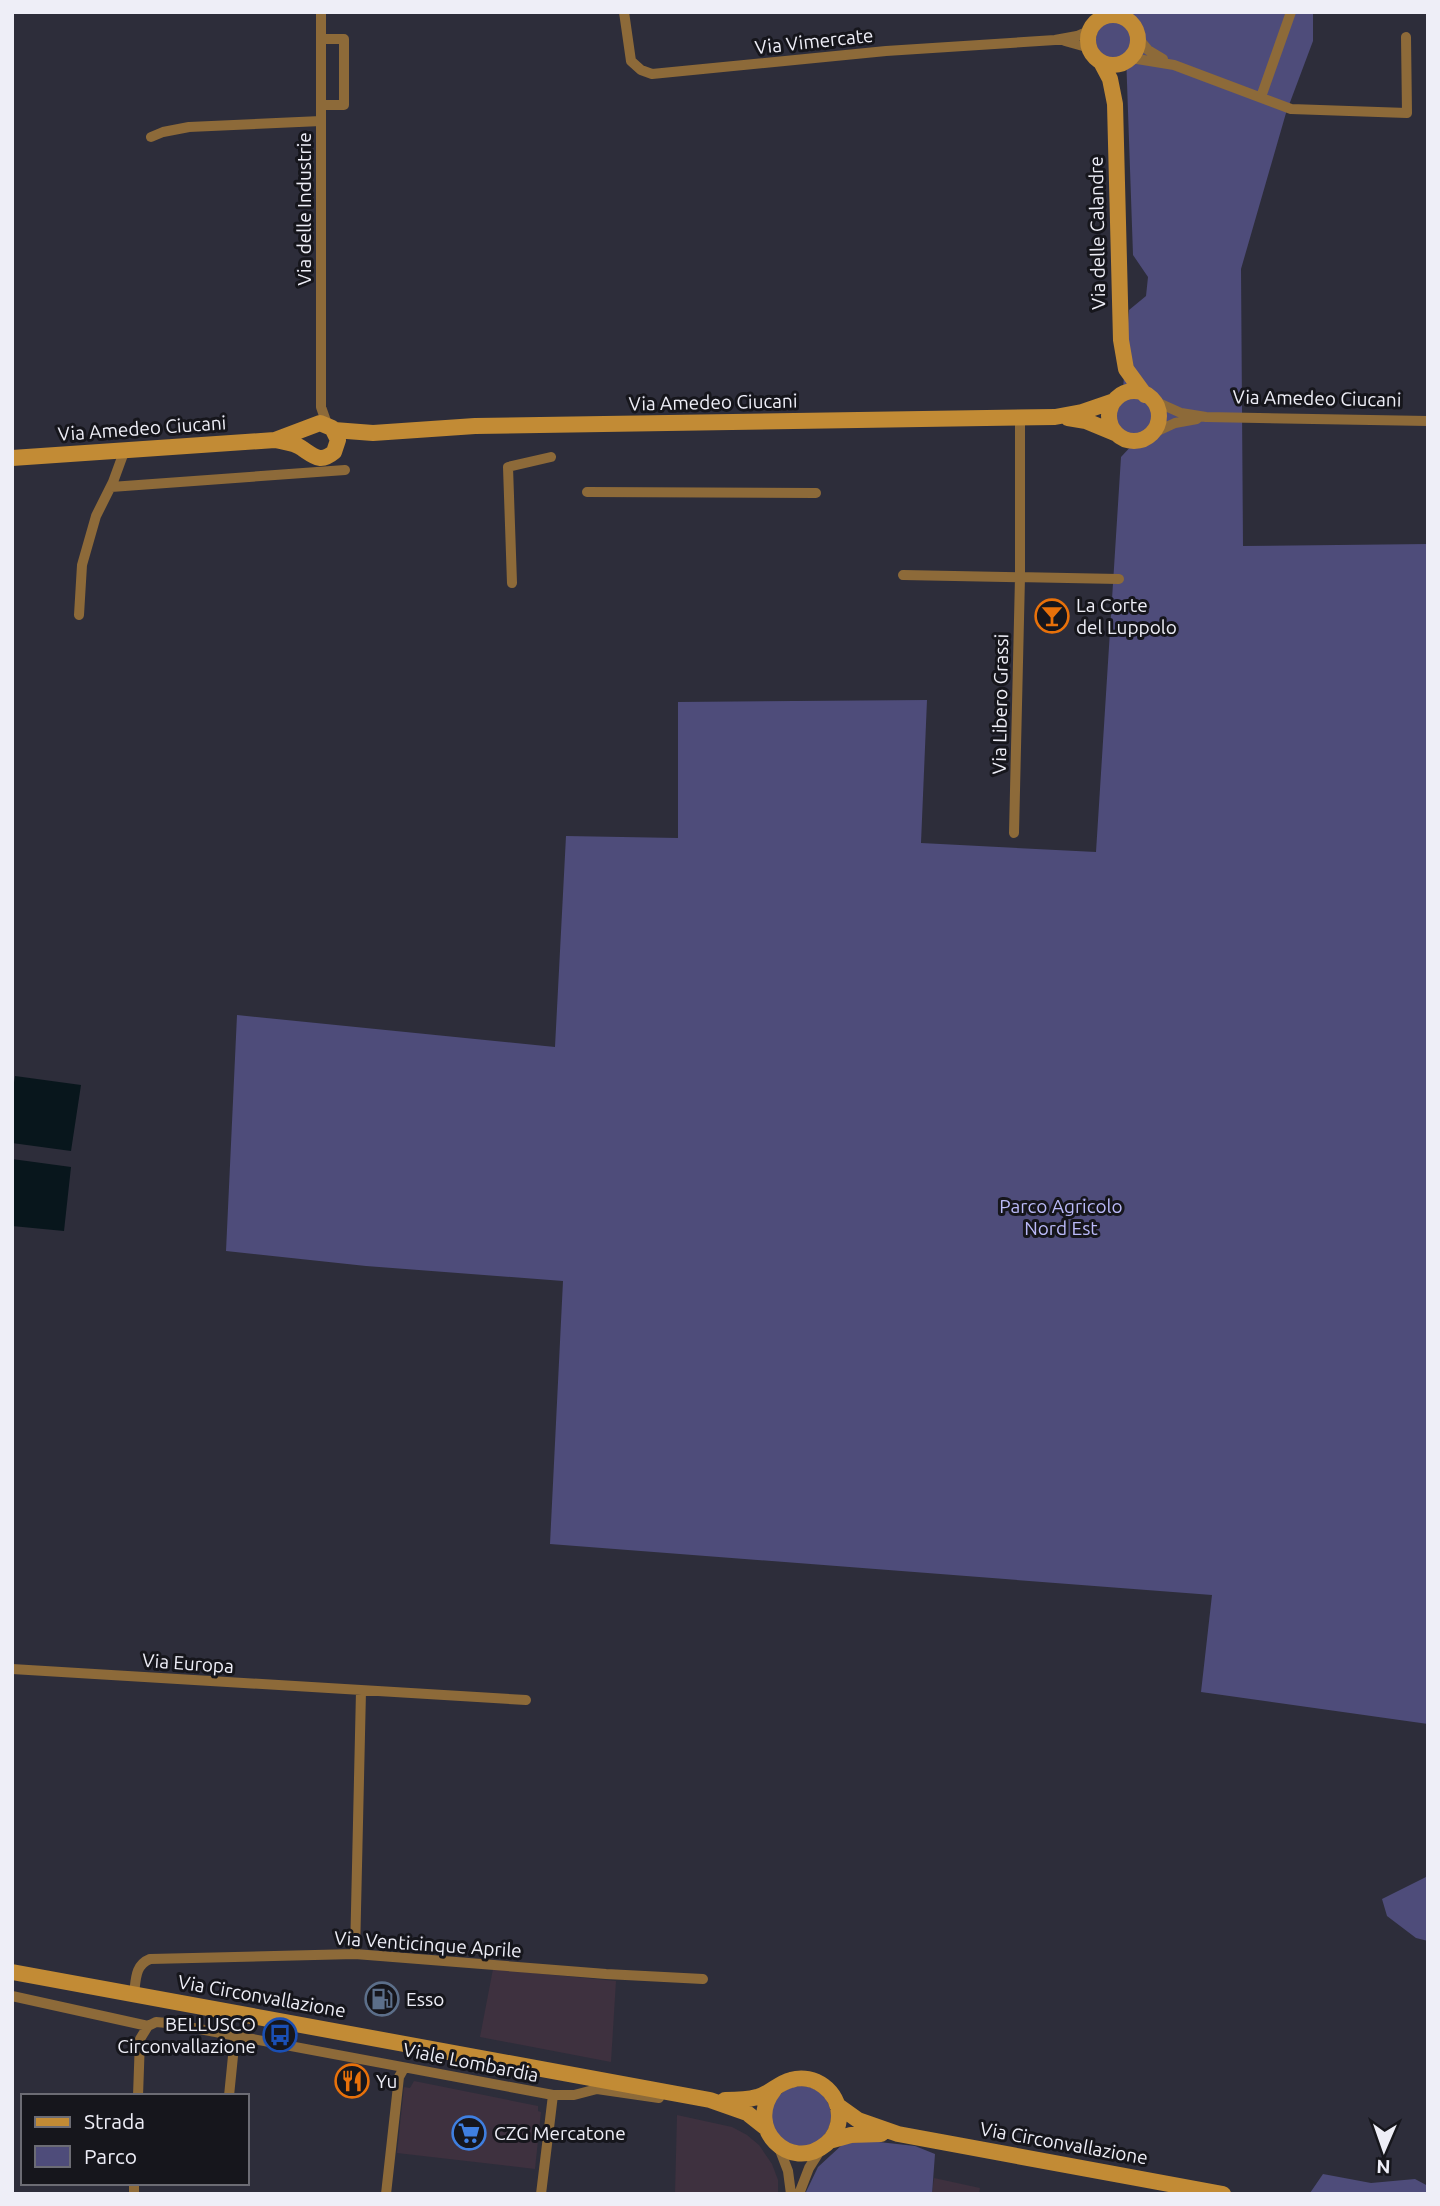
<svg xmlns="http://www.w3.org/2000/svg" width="1440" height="2206" font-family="Ubuntu,sans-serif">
  <rect width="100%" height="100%" fill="#2d2d3a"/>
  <!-- commercial -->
  <path fill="#3e313f" d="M493,1969l123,12 -5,81 -131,-25z
    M414,2081l124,25v5l3,1 -6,57 -138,-16 7,-66 6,1z
    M677,2115l55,12 15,8 12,10 13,19 6,16v14h-103z
    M934,2178l46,10 -1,6h-47z"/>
  <!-- green -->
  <path fill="#4e4c7a" d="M1125,12h188v29l-27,72 -45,156 2,277 185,-2v1180l-227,-32 11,-97 -662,-51 13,-263 -197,-15 -140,-15 11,-236 318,32 11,-211 112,2v-136l249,-2 -6,143 175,9 25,-395 13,-14 2,-8c-13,-2 -21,-8 -20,-22l6,-11 7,-92 17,-14 2,-19 -15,-22 -7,-201c-41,21 -39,-48 -1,-28z
    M1428,1876v65l-12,-3 -29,-22 -5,-17z
    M771 2116a30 30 0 1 1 60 0a30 30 0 1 1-60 0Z
    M870,2141l45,5 20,8 -3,40h-127l13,-27 25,-23z
    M1323,2174l48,9 44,-4 13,7v8l-118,-1z"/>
  <!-- water -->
  <path fill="#08161c" d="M15,1076l66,9 -10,66 -59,-8v-47z
    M12,1159l59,8 -7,64 -52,-5z"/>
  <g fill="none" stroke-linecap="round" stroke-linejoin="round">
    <!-- street -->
    <path stroke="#8d6a39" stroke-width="10" d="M321,12v395l6,17
      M624,12l7,49 10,9 11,4 234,-23 169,-11 22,-4 14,-6
      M1138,38l10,12 15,9
      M1065,41l25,7
      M1131,58l43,7 117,44 116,4 -1,-76
      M1261,97l30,-85
      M321,105h23v-66h-23
      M151,137l12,-5 26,-5 132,-6
      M1152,400l29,13 25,4 222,4
      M1151,434l24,-11 22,-4
      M111,487l234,-17
      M587,492l229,1
      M903,575l216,4
      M512,583l-4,-116 43,-10
      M79,615l3,-50 14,-49 17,-34 11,-30
      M1014,833l6,-256v-159
      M12,1669l514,31
      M355,1954l6,-263
      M134,1994c2,-15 1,-29 16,-35l205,-5 251,20 97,5
      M12,1996l136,30 8,-4 11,1 386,72h21l23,-6 62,9
      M138,2096l2,-57 8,-13
      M229,2096l6,-60
      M778,2145l10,26 3,23
      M134,2194v-11
      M386,2194l13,-117 5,-9
      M541,2194l12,-99
      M799,2194l10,-26 12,-19"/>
    <!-- secondary -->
    <path stroke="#c28b35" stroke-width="16" d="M1088 40a25 25 0 1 1 50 0a25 25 0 1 1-50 0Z
      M1101,62l9,17 5,25 6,236 5,29 19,26
      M1109 416a25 25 0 1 1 50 0a25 25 0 1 1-50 0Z
      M1068,418l18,3 29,12
      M334,430l39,3 102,-7 580,-9 27,-5 32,-11
      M12,458l263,-18 45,-17 12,5 6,12 -4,12c-13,11 -19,5 -31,-3 -7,-6 -19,-7 -28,-9
      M12,1972l698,128 37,13 19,15
      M725,2100c11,0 22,0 32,-3 13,-3 21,-14 34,-17 23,-7 48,11 48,36 0,11 -5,22 -13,28 -36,30 -82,-17 -52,-54
      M837,2105l21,15 40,14 325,60
      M829,2141l22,-6 30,-1"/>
  </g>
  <!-- icons -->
  <defs>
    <symbol id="bar-ring" viewBox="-11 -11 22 22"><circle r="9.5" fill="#16161c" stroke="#e8710a" stroke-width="1.5"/><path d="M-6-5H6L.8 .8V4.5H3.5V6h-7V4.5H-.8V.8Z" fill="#e8710a"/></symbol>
    <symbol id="fuel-ring" viewBox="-11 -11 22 22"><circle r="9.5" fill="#16161c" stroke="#5c6f8a" stroke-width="1.5"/><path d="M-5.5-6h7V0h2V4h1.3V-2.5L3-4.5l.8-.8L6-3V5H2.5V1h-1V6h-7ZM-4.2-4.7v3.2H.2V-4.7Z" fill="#5c6f8a"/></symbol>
    <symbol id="bus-ring" viewBox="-11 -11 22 22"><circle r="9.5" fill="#16161c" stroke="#1a4fb4" stroke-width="1.5"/><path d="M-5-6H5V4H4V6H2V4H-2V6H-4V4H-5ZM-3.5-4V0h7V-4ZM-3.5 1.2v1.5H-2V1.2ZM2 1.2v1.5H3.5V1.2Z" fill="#1a4fb4"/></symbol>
    <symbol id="restaurant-ring" viewBox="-11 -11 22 22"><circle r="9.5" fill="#16161c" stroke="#e8710a" stroke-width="1.5"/><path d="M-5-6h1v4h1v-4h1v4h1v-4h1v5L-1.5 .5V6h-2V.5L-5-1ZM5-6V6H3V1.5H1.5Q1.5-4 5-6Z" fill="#e8710a"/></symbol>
    <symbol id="supermarket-ring" viewBox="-11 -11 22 22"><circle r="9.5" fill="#16161c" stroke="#3f7fe0" stroke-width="1.5"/><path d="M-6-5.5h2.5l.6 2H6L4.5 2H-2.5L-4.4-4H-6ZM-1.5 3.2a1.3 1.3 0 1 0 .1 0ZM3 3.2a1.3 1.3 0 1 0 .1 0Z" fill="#3f7fe0"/></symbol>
  </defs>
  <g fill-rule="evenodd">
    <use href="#bar-ring" x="1033" y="597" width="38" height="38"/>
    <use href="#fuel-ring" x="363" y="1980" width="38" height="38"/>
    <use href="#bus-ring" x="261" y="2016" width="38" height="38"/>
    <use href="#restaurant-ring" x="333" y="2062" width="38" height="38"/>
    <use href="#supermarket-ring" x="450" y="2114" width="38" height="38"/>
  </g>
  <g text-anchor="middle" stroke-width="6" stroke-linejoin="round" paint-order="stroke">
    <!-- street labels -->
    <g font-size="19" fill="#eeeef7" stroke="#16161c">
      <text transform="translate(814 41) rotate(-6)" y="7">Via Vimercate</text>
      <text transform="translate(304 209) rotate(-90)" y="7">Via delle Industrie</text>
      <text transform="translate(1097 233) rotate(-91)" y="7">Via delle Calandre</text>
      <text transform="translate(1317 398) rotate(1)" y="7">Via Amedeo Ciucani</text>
      <text transform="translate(713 402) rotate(-1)" y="7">Via Amedeo Ciucani</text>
      <text transform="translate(142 428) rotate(-4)" y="7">Via Amedeo Ciucani</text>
      <text transform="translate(1000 704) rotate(-89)" y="7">Via Libero Grassi</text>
      <text transform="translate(188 1663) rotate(4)" y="7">Via Europa</text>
      <text transform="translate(428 1944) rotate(4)" y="7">Via Venticinque Aprile</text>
      <text transform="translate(262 1996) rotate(10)" y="7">Via Circonvallazione</text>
      <text transform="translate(471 2062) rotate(11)" y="7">Viale Lombardia</text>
      <text transform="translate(1064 2143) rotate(10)" y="7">Via Circonvallazione</text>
    </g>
    <!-- poi labels -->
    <g font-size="19" fill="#eeeef7" stroke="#16161c" text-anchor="start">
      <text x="1076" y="612">La Corte<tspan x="1076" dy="22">del Luppolo</tspan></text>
      <text x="406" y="2006">Esso</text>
      <text x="256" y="2031" text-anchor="end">BELLUSCO<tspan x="256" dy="22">Circonvallazione</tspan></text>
      <text x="376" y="2088">Yu</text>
      <text x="494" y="2140">CZG Mercatone</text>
    </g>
    <!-- park labels -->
    <g font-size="19" fill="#bbbaf9" stroke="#16161c">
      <text x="1061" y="1213">Parco Agricolo<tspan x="1061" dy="22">Nord Est</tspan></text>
    </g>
  </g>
  <!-- border -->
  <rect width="1440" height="2206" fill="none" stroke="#eeeef7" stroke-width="28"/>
  <!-- legend -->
  <rect x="21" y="2094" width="228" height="91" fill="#16161c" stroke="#6c6c74" stroke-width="2"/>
  <rect x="35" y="2117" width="35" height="10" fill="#c28b35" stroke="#6c6c74" stroke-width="2"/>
  <text x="84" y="2129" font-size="21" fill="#eeeef7">Strada</text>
  <rect x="35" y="2146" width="35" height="21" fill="#4e4c7a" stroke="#6c6c74" stroke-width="2"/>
  <text x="84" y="2164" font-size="21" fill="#eeeef7">Parco</text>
  <!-- north arrow -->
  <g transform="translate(1384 2150) rotate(182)" stroke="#16161c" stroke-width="5" paint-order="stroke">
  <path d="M0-5L12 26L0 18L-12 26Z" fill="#eeeef7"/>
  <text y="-10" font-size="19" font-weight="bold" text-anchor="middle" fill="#eeeef7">N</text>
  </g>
</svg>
